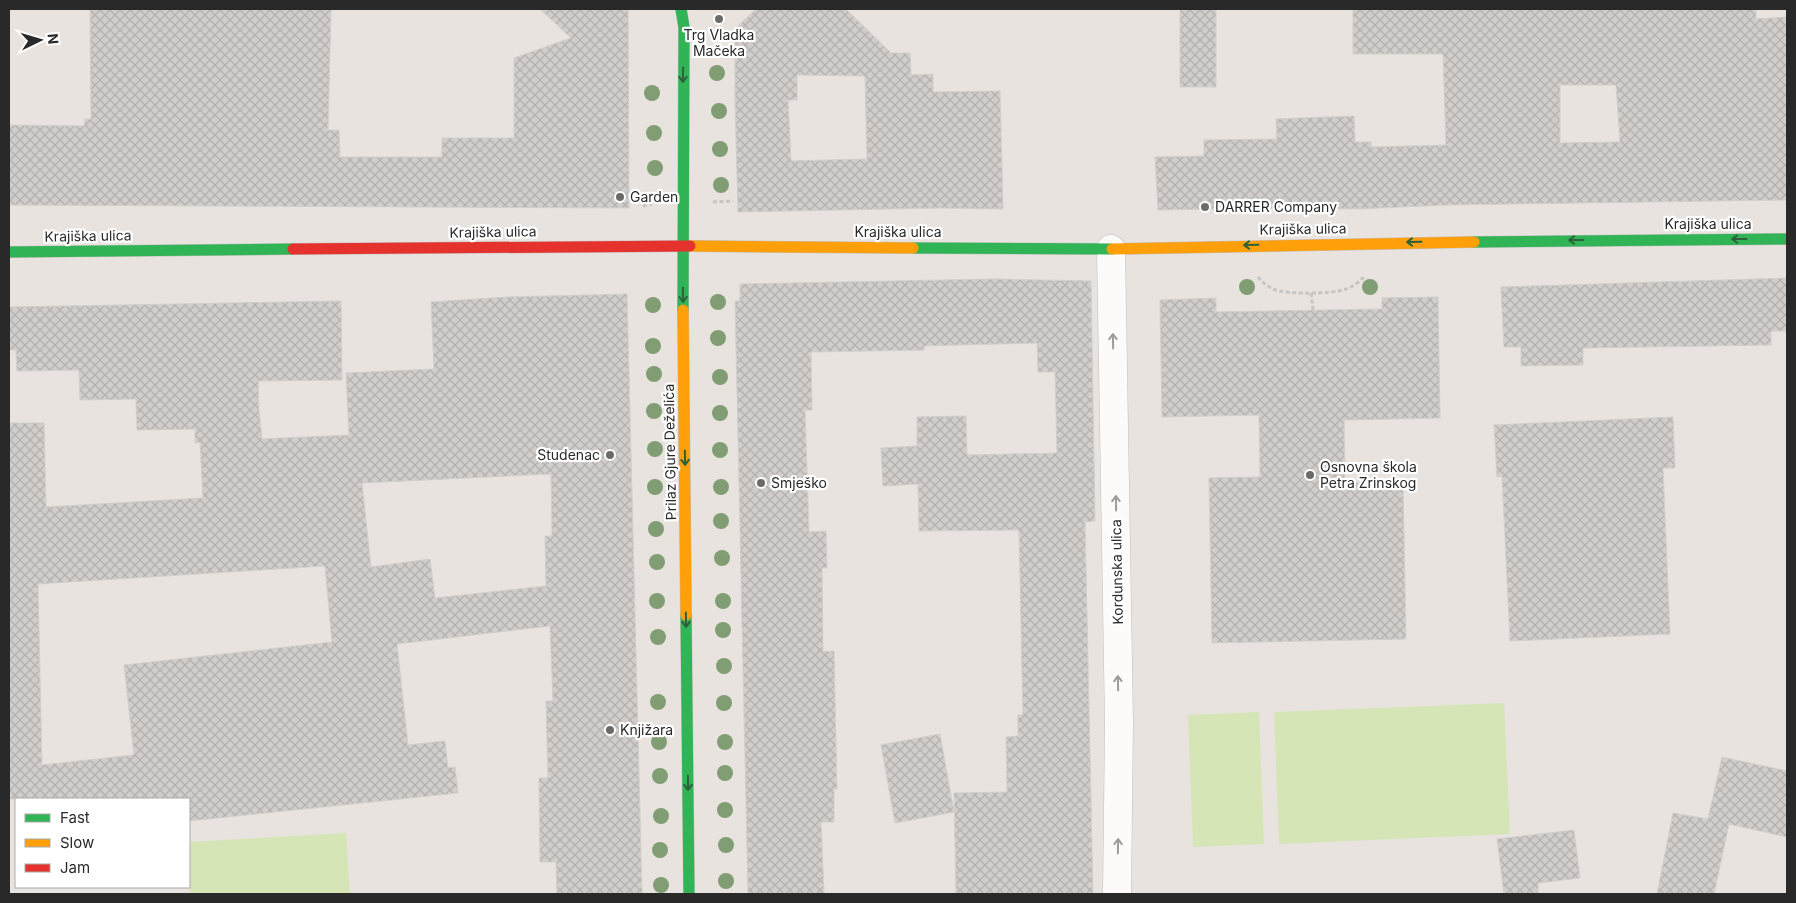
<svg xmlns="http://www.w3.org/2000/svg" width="1796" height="903" font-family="Inter,sans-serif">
  <defs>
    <pattern id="building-cross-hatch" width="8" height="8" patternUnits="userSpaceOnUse" patternTransform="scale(1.25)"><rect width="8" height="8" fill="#d0cdca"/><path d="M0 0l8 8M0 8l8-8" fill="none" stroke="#b3b0ae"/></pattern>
  </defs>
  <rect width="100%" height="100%" fill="#e8e3de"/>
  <!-- pitch -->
  <path fill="#d5e5b6" d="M1504,703l6,131 -231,10 -5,-132z
    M1259,712l5,132 -71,3 -5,-132z
    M346,833l4,61h-160l-1,-52z"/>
  <!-- building -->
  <path fill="url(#building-cross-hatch)" stroke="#d2cfcb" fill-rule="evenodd" d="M90,9h241l-3,121h11l1,27h102v-19h72v-80l57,-20 -31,-29h88l1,199 -620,-3v-80l75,1 1,-7h6z
    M756,9h90l45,44h19l1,22 22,-1v18l67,-1 3,118 -63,-1 -202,4 -3,-110v-73zM797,75l68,1 2,83 -76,2 -3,-61h9z
    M1180,9h36v78h-36z
    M1353,9h403v10l31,-2v183l-341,5 -89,4 -89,-1 -110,2 -3,-53 49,-1v-16l73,-1 -1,-20 78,-3 1,26h16v5l75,-2 -3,-91h-90zM1560,85h56l4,57 -60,1z
    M1787,278v53h-16v14l-188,3v17l-62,1v-19h-17l-3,-60z
    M994,279l97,2 4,240 -10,1 8,372h-137l-2,-101 53,-1 -1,-55 12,-1v-21h5l-4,-185 -100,1 -1,-47 -35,2 -2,-38 36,-2v-29l49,-1 1,39 90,-2 -2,-81h-17l-1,-29 -113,3v4l-113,2 1,58h-7l4,122 17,-1 1,37h-5l1,84 11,-1 3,138h-3v33h-13l3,72h-76l-13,-593h5v-17z
    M627,294l15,600h-85l-1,-32h-16l-1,-84h9l-2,-77h7l-3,-75 -153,18 11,101 37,-4 3,27 7,-1 3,26 -269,28v-22h-180v-376h35l2,84 157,-9 -3,-56 -5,1v-14l-58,1 -1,-31 -56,1 -1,-30 -62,1 -1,-21h-7v-43l332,-6 1,79 -84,1 1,30 3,28 87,-4 -3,-62 88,-4 -3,-67 76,-5zM551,474l1,62h-7l1,50 -111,12 -5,-39 -59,8 -9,-84zM325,566l7,76 -208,23 10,90 -92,10 -4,-181z
    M1438,297l2,121 -96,2 1,63 58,-1 3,157 -194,4 -3,-165 51,-1 -1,-62 -97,2 -2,-117 56,-2v14l166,-3v-11z
    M1673,417l2,51h-12l7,166 -160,7 -8,-165 -5,1 -3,-52z
    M940,734l14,78 -59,11 -14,-78z
    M1722,757l65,14v66l-58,-13 -15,70h-57l16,-81 35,6z
    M1574,830l6,48 -42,5v11h-34l-7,-55z"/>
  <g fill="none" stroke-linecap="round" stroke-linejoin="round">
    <defs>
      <path id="street" d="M1111,249l8,474 -2,171"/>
      <path id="fast" d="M681,9l3,18 -1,283
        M1474,242l313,-3
        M913,248l199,1
        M9,252l284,-3
        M686,615l3,279"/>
      <path id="slow" d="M690,246l223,2
        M1112,249l362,-7
        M683,310l3,305"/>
      <path id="jam" d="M293,249l397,-3"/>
    </defs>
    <!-- street casing -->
    <use href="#street" stroke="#c1bfbf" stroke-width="29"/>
    <!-- fast casing -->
    <use href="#fast" stroke="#c1bfbf" stroke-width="12"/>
    <!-- slow casing -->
    <use href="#slow" stroke="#c1bfbf" stroke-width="12"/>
    <!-- jam casing -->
    <use href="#jam" stroke="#c1bfbf" stroke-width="12"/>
    <!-- path -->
    <path stroke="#c6c5c5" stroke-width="3" stroke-dasharray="4 2.5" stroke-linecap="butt" d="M713,202l20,-1
      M643,206l9,-2
      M1258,277c4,5 9,9 15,12 13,6 60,5 73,0 7,-2 14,-8 19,-13
      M1311,293l2,17"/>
    <!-- street -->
    <use href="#street" stroke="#fcfbfa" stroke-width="28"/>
    <!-- fast -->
    <use href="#fast" stroke="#30b455" stroke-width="11"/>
    <!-- slow -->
    <use href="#slow" stroke="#ff9f0a" stroke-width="11"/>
    <!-- jam -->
    <use href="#jam" stroke="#e5322d" stroke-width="11"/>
  </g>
  <!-- trees -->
  <g fill="#809d73">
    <circle cx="717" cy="73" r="8"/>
    <circle cx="652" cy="93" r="8"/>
    <circle cx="719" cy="111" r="8"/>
    <circle cx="654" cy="133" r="8"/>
    <circle cx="720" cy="149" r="8"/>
    <circle cx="655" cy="168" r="8"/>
    <circle cx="721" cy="185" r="8"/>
    <circle cx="1247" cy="287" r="8"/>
    <circle cx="1370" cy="287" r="8"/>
    <circle cx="718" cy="302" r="8"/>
    <circle cx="653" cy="305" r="8"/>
    <circle cx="718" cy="338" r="8"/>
    <circle cx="653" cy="346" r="8"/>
    <circle cx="654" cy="374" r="8"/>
    <circle cx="720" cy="377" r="8"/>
    <circle cx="654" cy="411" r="8"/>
    <circle cx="720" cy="413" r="8"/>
    <circle cx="655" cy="449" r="8"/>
    <circle cx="720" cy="450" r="8"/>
    <circle cx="655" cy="487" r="8"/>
    <circle cx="721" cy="487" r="8"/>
    <circle cx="721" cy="521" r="8"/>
    <circle cx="656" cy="529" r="8"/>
    <circle cx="722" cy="558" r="8"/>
    <circle cx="657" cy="562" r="8"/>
    <circle cx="657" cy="601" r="8"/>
    <circle cx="723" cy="601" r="8"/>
    <circle cx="723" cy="630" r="8"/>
    <circle cx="658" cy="637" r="8"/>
    <circle cx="724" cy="666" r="8"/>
    <circle cx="658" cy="702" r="8"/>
    <circle cx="724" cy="703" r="8"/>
    <circle cx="659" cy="742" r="8"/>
    <circle cx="725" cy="742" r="8"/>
    <circle cx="725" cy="773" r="8"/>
    <circle cx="660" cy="776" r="8"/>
    <circle cx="725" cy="810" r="8"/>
    <circle cx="661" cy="816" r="8"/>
    <circle cx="726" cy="845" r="8"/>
    <circle cx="660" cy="850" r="8"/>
    <circle cx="726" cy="881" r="8"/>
    <circle cx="661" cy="885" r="8"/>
  </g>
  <!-- one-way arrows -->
  <defs><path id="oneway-shaft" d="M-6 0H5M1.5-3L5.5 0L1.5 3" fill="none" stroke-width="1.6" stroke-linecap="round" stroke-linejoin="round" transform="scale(1.25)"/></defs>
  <g stroke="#2c613b">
    <use href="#oneway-shaft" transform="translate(683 75) rotate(91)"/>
    <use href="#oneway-shaft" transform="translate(1739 239) rotate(180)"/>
    <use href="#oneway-shaft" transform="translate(1576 240) rotate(180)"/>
    <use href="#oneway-shaft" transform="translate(1414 242) rotate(179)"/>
    <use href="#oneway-shaft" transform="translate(1251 245) rotate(179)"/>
    <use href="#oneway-shaft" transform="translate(683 295) rotate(89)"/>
    <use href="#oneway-shaft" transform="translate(685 458) rotate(89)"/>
    <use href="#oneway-shaft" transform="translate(686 620) rotate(89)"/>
    <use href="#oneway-shaft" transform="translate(688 783) rotate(90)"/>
  </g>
  <g stroke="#9d9c9c">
    <use href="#oneway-shaft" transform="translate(1113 341) rotate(-91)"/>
    <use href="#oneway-shaft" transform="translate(1116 503) rotate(-91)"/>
    <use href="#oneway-shaft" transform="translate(1118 683) rotate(-91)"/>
    <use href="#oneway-shaft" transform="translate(1118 846) rotate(-89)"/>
  </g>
  <!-- markers -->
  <g fill="#6c6a68" stroke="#fff" stroke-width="2">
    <circle cx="719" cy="19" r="5"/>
    <circle cx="620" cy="197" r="5"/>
    <circle cx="1205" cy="207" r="5"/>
    <circle cx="610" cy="455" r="5"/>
    <circle cx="1310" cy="475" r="5"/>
    <circle cx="761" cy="483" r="5"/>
    <circle cx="610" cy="730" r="5"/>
  </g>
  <g text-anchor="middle" stroke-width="4.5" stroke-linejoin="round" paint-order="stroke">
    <!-- poi labels -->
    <g font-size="14" fill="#292929" stroke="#fff" text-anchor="start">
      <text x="719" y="40" text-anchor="middle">Trg Vladka<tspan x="719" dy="16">Mačeka</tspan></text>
      <text x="630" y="202">Garden</text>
      <text x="1215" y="212">DARRER Company</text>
      <text x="600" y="460" text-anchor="end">Studenac</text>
      <text x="1320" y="472">Osnovna škola<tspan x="1320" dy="16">Petra Zrinskog</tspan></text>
      <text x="771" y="488">Smješko</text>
      <text x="620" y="735">Knjižara</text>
    </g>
    <!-- street labels -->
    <g font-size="14" fill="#292929" stroke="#fff">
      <text x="1708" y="229">Krajiška ulica</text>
      <text transform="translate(1303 229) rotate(-1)" y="5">Krajiška ulica</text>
      <text transform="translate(493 232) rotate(-1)" y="5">Krajiška ulica</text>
      <text x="898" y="237">Krajiška ulica</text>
      <text transform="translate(88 236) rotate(-1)" y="5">Krajiška ulica</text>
      <text transform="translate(670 452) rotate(-91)" y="5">Prilaz Gjure Deželića</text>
      <text transform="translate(1117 572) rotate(-91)" y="5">Kordunska ulica</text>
    </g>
  </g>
  <!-- border -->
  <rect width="1796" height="903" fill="none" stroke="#292929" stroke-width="20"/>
  <!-- legend -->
  <rect x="15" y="798" width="175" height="90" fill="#ffffff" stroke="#a9a9a9"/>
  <rect x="25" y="814" width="25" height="8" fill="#30b455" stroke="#a9a9a9"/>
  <text x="60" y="823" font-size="15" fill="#292929">Fast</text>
  <rect x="25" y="839" width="25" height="8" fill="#ff9f0a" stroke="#a9a9a9"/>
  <text x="60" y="848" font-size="15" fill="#292929">Slow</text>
  <rect x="25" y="864" width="25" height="8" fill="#e5322d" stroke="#a9a9a9"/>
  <text x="60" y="873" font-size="15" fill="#292929">Jam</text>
  <!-- north arrow -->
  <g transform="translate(40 40) rotate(85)" stroke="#ffffff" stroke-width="4" paint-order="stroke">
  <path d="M0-4L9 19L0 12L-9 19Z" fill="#292929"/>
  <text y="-8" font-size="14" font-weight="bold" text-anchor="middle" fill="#292929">N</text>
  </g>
</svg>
